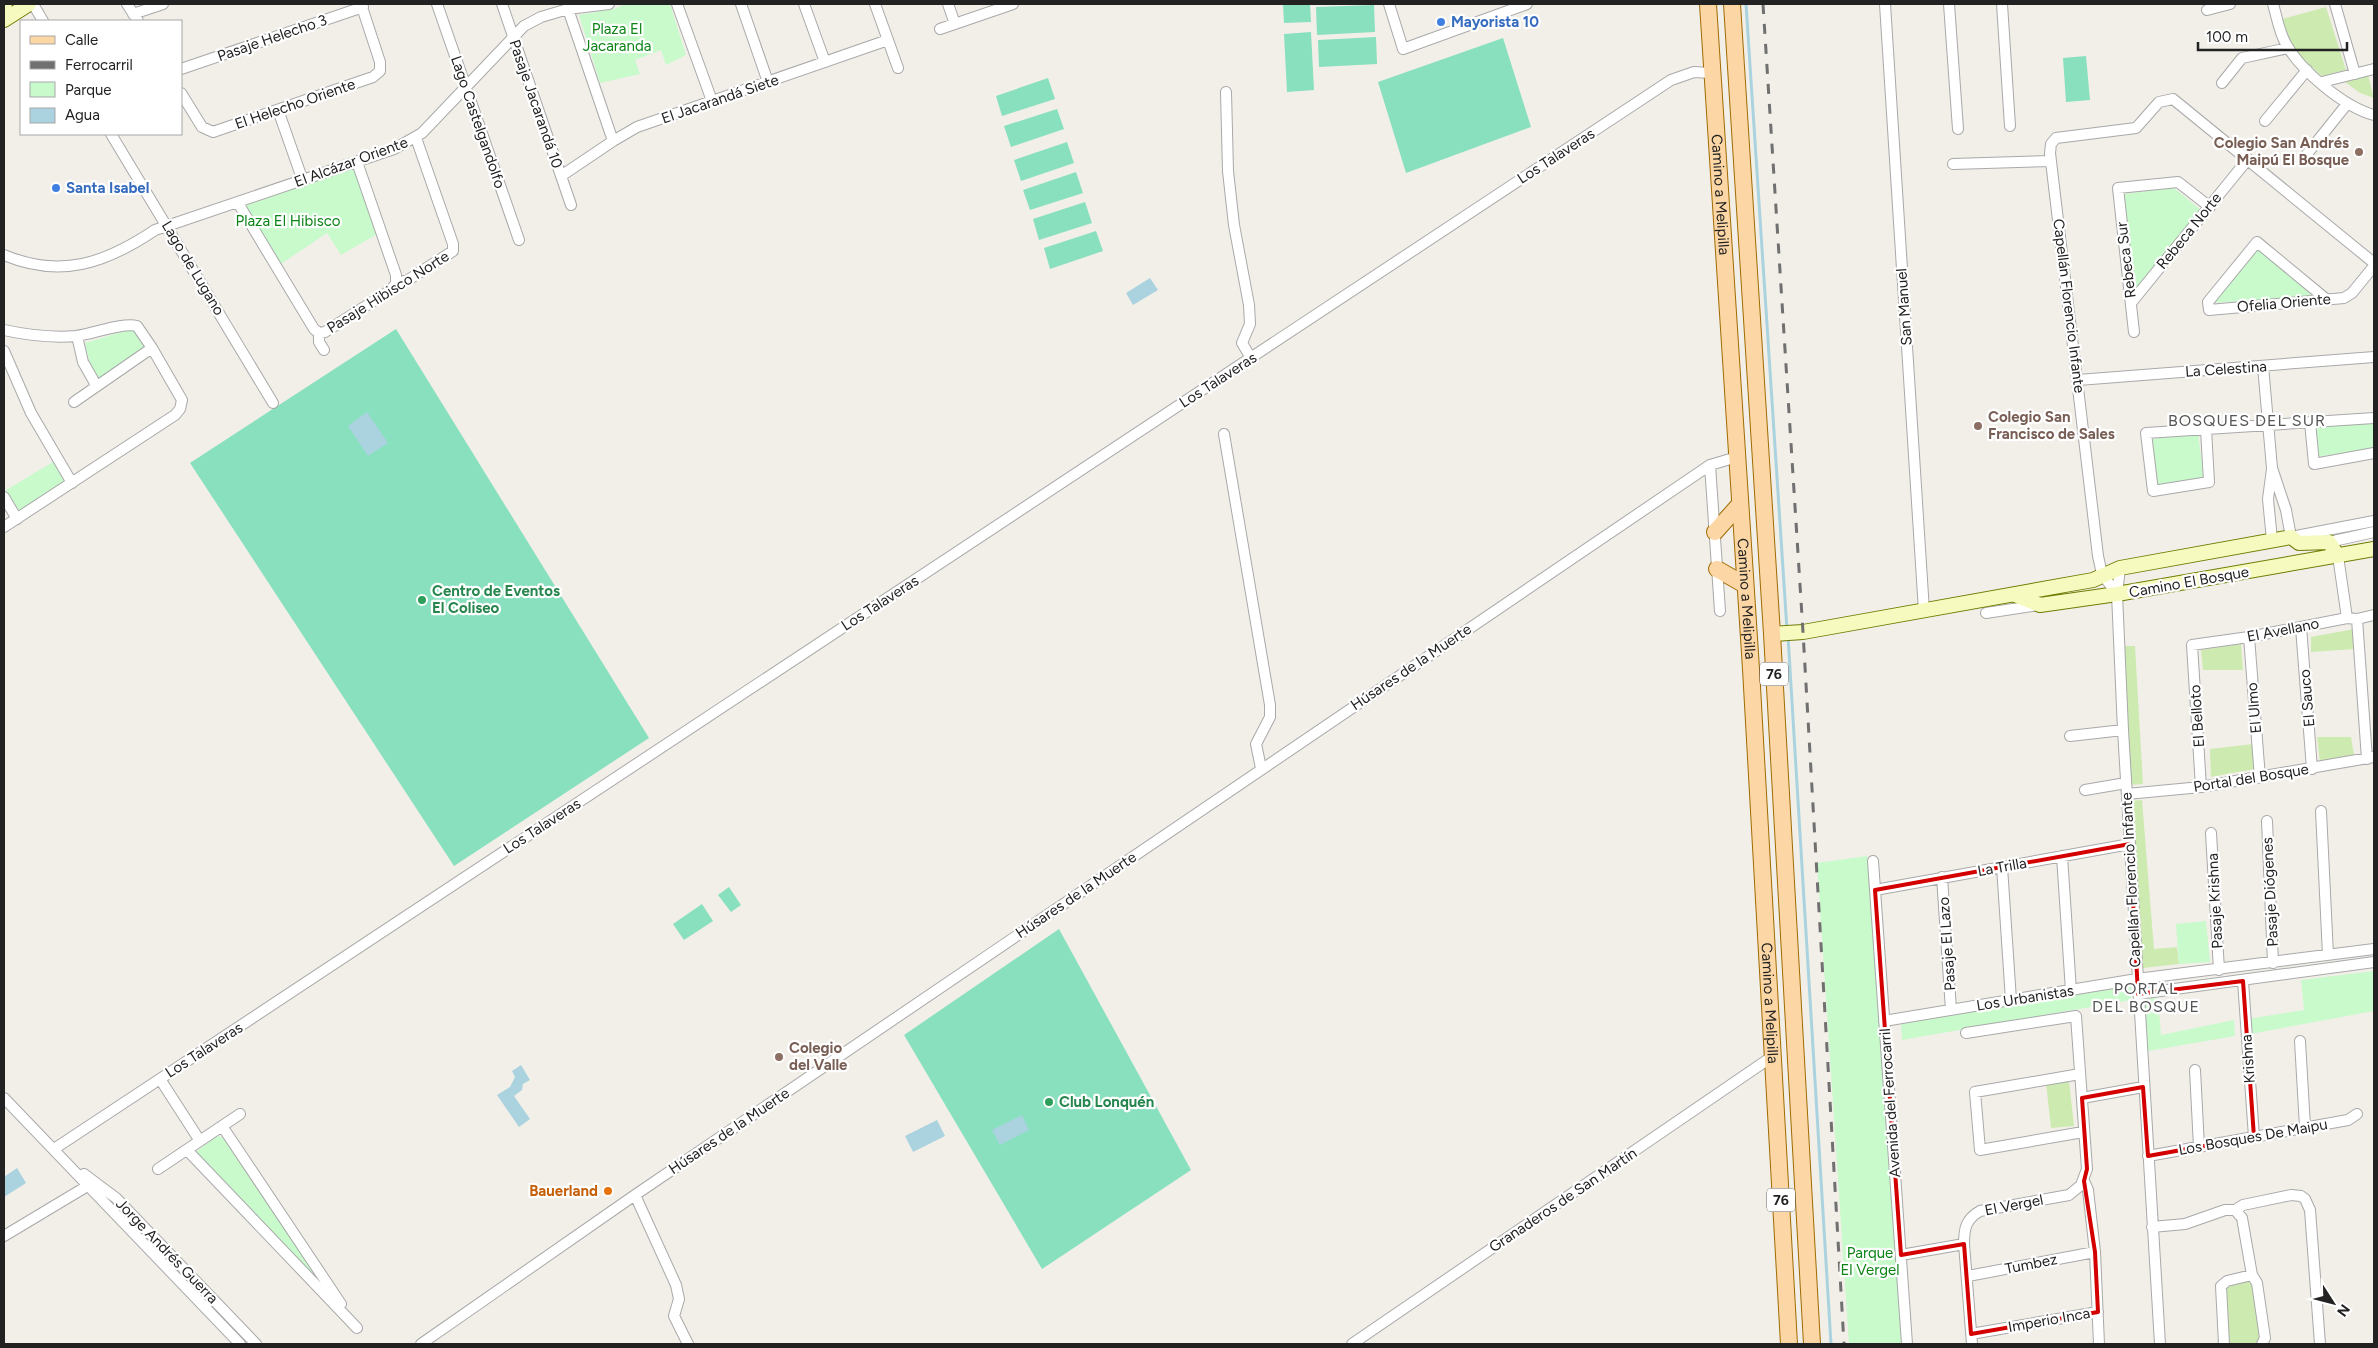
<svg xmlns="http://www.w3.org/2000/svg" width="2378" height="1348" font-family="Figtree,sans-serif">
  <rect width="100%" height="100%" fill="#f2efe9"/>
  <!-- grass -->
  <path fill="#cdebb0" d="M2326,7l20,63 -24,6c-22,-19 -32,-29 -40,-57z
    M2368,75l6,23 -14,-5 -15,-11z
    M2354,629l1,20 -44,3v-15z
    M2241,644l2,26h-40l-2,-20z
    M2122,646h13l8,138 -14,1z
    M2317,737h34l3,18 -34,8z
    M2253,744l2,25 -44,8 -1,-28z
    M2142,800l12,149 23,-2 2,17 -36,4 -14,-167z
    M2069,1081l5,45 -23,2 -5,-45z
    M2249,1279l4,3 8,56 -7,6h-27l-3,-57z"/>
  <!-- park -->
  <path fill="#c8facc" d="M625,4h45l16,51 -20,10 -5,-15 -26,10 5,14 -40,9 -21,-68 35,-6z
    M355,165l24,68 -38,22 -14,-22 -49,33 -36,-62z
    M2174,188l28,23 -68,83 -11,-100z
    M2256,248l57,48 -103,7z
    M128,330l7,1 12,17 -49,32 -8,-16 -5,-21z
    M2374,422v26l-58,9 -2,-30z
    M2198,433l6,47 -46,6 -6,-47z
    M53,462l13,22 -46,28 -14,-22z
    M1867,856l35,488h-53l-32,-481z
    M2206,921l4,41 -31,2 -3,-40z
    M2374,971v40l-124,23 -3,-15 57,-9 -3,-30z
    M2131,986v14l-229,40 -1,-16z
    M2158,998l3,37 73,-15 1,16 -87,15 -4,-45 4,-7z
    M217,1136l7,2 106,155 -132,-136 -1,-6z"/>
  <!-- pitch -->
  <path fill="#88e0be" d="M1283,4h27l1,18 -27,1z
    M1374,5l1,27 -58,3 -1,-28z
    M1311,32l3,58 -27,2 -3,-58z
    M1376,37l1,27 -58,3 -1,-27z
    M1503,38l28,89 -125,46 -28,-91z
    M2086,56l4,44 -24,2 -3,-44z
    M1048,78l7,21 -53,17 -6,-20z
    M1057,109l7,20 -53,18 -7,-21z
    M1067,142l7,21 -53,18 -7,-21z
    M1076,172l7,21 -53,17 -7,-20z
    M1085,202l7,21 -53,17 -6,-21z
    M1096,231l7,20 -53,18 -6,-21z
    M396,329l253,409 -195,128 -264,-403z
    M729,887l12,18 -10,7 -13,-17z
    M702,904l11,17 -29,19 -11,-16z
    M1059,929l132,241 -149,99 -138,-234z"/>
  <!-- water -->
  <path fill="#aad3df" d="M1150,278l8,12 -25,15 -7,-12z
    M367,412l21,31 -20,13 -20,-30z
    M521,1065l9,15 -7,4 -1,6 -8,6 16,23 -11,8 -22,-32 13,-8 5,-10 -3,-6z
    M1022,1115l7,15 -29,15 -8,-15z
    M937,1120l8,16 -32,16 -8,-16z
    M17,1168l9,15 -22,14v-20z"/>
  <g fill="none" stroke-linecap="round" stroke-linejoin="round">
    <!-- stream -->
    <path stroke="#aad3df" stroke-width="3" d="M1746,4l41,626
      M1788,636l43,708"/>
    <defs>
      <path id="street" d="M33,4l10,17
        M127,4l11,17
        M437,4l82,236
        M502,4l69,201
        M677,4l35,97
        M741,4l27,78
        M804,4l21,58
        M875,4l23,64
        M948,4l7,20
        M1389,4l14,45 124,-45
        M1885,4l39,607
        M1949,4l9,125
        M2002,4l8,122
        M2273,4c4,13 6,28 13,40 15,27 58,63 88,71
        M2335,4l20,70
        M568,9l45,132
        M2207,10l23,-6
        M133,14l30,-10
        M940,29l73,-25
        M181,69l182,-62
        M2322,82l52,-13
        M2222,83l20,-25 46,-10
        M1226,92l2,79 6,54 15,80 1,19 -8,19 9,15
        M181,93l21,34 11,5 160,-55 7,-6v-9l-19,-58
        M278,110l25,71
        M2265,121l42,-51
        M111,134l162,269
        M2307,154l40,-50
        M357,162l39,113v8
        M1953,164l98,-3
        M561,176l52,-35 24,-14 251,-87
        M238,203l76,126 5,4
        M4,255c57,24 102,8 151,-25l239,-81 28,-16 102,-107 17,-9 27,-8 41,-5
        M2326,299l-69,-57 -49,60 1,8 135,-12 8,-5 22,-27
        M2131,303l117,-144
        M4,330c23,5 48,8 72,6 17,-2 47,-14 61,-10l15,22 30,52 -2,9 -5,6 -171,112
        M2134,332l-16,-144 60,-6 32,25
        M319,333l6,-1 66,-42 5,-7 12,-3 45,-29v-7l-37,-106
        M319,333v9l5,8
        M77,336l6,26 13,23
        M4,351l27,62 41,70
        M2263,366l9,102 14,42 5,27 83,-16
        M2078,380l296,-23
        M74,402l78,-54
        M2310,422l4,42 60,-11
        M2206,429l3,53 -56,9 -7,-58 228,-15
        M1224,434l46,271v12l-14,27 5,24
        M1710,465l10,146
        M2272,469l-4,30 4,41
        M4,497l13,22
        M2329,542l45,-10
        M2338,556l9,62
        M2120,568l-3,26 6,136 37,614
        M2117,594l-15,-20 -4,-18 -48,-403 1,-9 5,-6 80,-10 23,-26 14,-3 201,164
        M1986,613l53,-8
        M2357,619l10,140
        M2301,627l11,142
        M2249,637l11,141
        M2070,736l53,-6
        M2201,787l-9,-142 57,-8 98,-19 10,1 17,-4
        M2085,790l41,-7
        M2127,794l74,-7 173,-30
        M2321,811l7,144
        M2267,821l6,142
        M2211,833l8,137
        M2062,856l9,135
        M1873,861l34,483
        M2002,867l9,133
        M1942,877l9,133
        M1875,890l255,-46
        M2243,981l11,156
        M2138,994l236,-32
        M1884,1021l253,-42 237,-30
        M1966,1033l110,-17 11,153 -6,16 -12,10 -89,16c-14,8 -16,17 -16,33l8,100
        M2300,1041l5,86
        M2195,1070l4,77
        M2080,1074l-105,18 5,58 103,-18
        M160,1079l40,62
        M4,1098l236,246
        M2082,1098l61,-11
        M222,1126l119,178
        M54,1149l1617,-1069 23,-8 17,1
        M187,1150l170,178
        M2148,1156l200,-36 9,-6
        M158,1169l82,-55
        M84,1174l32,24 140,146
        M2084,1181l4,9 7,62 4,92
        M635,1195l41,90 3,14 -5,17 14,28
        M2235,1210l7,8 10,57 5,8 8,55 -3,6
        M2152,1227l33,-3 40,-14h10l8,-5 48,-10 10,1 4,3 5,11 10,134
        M4,1236l85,-51
        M1901,1255l63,-11
        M1968,1276l127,-24
        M1971,1334l127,-22
        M421,1344l214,-149 1075,-730 27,-8
        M1352,1344l421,-288
        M2224,1344l-3,-58 6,-5 25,-6"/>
      <path id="secondary" d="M4,4h1
        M4,20l25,-16
        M2015,595l25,10 77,-11 257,-45
        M1772,634l31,-2 290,-52 27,-12 171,-31 8,6 30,-1 9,14"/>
      <g id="primary">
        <path id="s1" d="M1708,4l43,665 38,675"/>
        <path d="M1732,4l40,630 40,710"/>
        <path d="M1715,532l25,-28"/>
        <path d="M1717,569l28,16"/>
      </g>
    </defs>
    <!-- street casing -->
    <use href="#street" stroke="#a9a9a9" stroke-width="12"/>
    <!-- secondary casing -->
    <use href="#secondary" stroke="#707d05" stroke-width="16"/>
    <!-- primary casing -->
    <use href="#primary" stroke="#a06b00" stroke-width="18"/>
    <!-- street -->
    <use href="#street" stroke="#fff" stroke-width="10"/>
    <!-- secondary -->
    <use href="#secondary" stroke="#f7fabf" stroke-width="14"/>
    <!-- primary -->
    <use href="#primary" stroke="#fcd6a4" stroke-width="16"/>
    <!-- rail -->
    <path stroke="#707070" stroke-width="3" stroke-dasharray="10 10" stroke-linecap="butt" d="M1763,4l40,628 41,712"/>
  </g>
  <!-- marked area -->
  <path fill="none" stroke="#d40000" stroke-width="4" stroke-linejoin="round" d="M2130,844l8,150 105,-13 11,156 -106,19 -5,-69 -61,11 5,71 -3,12 11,71 3,60 -127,22 -7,-90 -63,11 -26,-365z"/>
  <!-- markers -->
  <g fill="#3f7fe0" stroke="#fff" stroke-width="2">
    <circle cx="1441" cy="22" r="5"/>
    <circle cx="56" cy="188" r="5"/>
  </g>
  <g fill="#8d6e63" stroke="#fff" stroke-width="2">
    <circle cx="2359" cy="152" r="5"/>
    <circle cx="1978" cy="426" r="5"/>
    <circle cx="779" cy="1057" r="5"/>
  </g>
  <g fill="#2e9e5b" stroke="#fff" stroke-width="2">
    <circle cx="422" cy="600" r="5"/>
    <circle cx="1049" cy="1102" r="5"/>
  </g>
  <circle fill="#e8710a" stroke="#fff" stroke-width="2" cx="608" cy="1191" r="5"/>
  <g text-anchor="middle" stroke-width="4.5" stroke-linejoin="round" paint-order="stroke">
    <!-- shield labels -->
    <g fill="#fff" stroke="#646464" stroke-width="1">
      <rect x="1760" y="662.5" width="28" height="23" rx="4"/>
      <rect x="1767" y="1188.5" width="28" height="23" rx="4"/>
    </g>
    <g font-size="14" font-weight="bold" fill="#222">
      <text x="1774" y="679">76</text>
      <text x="1781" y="1205">76</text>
    </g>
    <!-- shop labels -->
    <g font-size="15" font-weight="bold" fill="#366cbe" stroke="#fff" text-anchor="start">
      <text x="1451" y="27">Mayorista 10</text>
      <text x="66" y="193">Santa Isabel</text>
    </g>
    <!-- park labels -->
    <g font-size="15" fill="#0c8416" stroke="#fff">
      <text x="617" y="34">Plaza El<tspan x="617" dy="17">Jacaranda</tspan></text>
      <text x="288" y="226">Plaza El Hibisco</text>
      <text x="1870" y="1258">Parque<tspan x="1870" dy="17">El Vergel</tspan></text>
    </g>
    <!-- street labels -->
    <g font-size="15" fill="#222" stroke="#fff">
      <text transform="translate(272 38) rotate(-19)" y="5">Pasaje Helecho 3</text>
      <text transform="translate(720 99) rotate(-19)" y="5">El Jacarandá Siete</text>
      <text transform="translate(295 104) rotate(-19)" y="5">El Helecho Oriente</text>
      <text transform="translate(536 104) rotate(71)" y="5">Pasaje Jacarandá 10</text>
      <text transform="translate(478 122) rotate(71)" y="5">Lago Castelgandolfo</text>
      <text transform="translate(1556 156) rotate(-33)" y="5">Los Talaveras</text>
      <text transform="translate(351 162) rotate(-20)" y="5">El Alcázar Oriente</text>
      <text dy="5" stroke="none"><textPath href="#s1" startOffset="191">Camino a Melipilla</textPath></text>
      <text transform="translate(2189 231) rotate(-51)" y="5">Rebeca Norte</text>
      <text transform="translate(2126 260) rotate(-97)" y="5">Rebeca Sur</text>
      <text transform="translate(193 268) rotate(59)" y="5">Lago de Lugano</text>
      <text transform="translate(388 292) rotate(-32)" y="5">Pasaje Hibisco Norte</text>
      <text transform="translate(2284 303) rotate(-5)" y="5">Ofelia Oriente</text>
      <text transform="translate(2069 306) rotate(83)" y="5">Capellán Florencio Infante</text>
      <text transform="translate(1904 307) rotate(-94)" y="5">San Manuel</text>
      <text transform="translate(2226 369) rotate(-4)" y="5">La Celestina</text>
      <text transform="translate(1218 380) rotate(-33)" y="5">Los Talaveras</text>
      <text transform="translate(2189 582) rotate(-10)" y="5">Camino El Bosque</text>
      <text dy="5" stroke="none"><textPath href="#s1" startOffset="596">Camino a Melipilla</textPath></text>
      <text transform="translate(880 603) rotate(-33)" y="5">Los Talaveras</text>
      <text transform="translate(2283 630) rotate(-11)" y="5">El Avellano</text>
      <text transform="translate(1411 667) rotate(-34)" y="5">Húsares de la Muerte</text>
      <text transform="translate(2307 698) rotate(-95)" y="5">El Sauco</text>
      <text transform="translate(2254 708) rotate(-95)" y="5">El Ulmo</text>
      <text transform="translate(2197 716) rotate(-94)" y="5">El Belloto</text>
      <text transform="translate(2251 778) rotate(-9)" y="5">Portal del Bosque</text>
      <text transform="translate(542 826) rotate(-33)" y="5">Los Talaveras</text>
      <text transform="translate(2002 867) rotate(-10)" y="5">La Trilla</text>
      <text transform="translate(2131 880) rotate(-93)" y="5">Capellán Florencio Infante</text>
      <text transform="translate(2270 892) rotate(-93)" y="5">Pasaje Diógenes</text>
      <text transform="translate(1076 895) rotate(-34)" y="5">Húsares de la Muerte</text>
      <text transform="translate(2215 901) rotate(-93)" y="5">Pasaje Krishna</text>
      <text transform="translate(1947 944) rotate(-94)" y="5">Pasaje El Lazo</text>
      <text transform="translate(2025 998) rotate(-9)" y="5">Los Urbanistas</text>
      <text dy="5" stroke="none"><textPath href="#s1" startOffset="1001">Camino a Melipilla</textPath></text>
      <text transform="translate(204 1050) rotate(-33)" y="5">Los Talaveras</text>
      <text transform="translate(2248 1059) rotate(-94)" y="5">Krishna</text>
      <text transform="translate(1890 1103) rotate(-94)" y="5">Avenida del Ferrocarril</text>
      <text transform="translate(729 1131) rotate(-34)" y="5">Húsares de la Muerte</text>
      <text transform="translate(2253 1137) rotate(-10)" y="5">Los Bosques De Maipu</text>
      <text transform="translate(1563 1200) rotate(-34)" y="5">Granaderos de San Martín</text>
      <text transform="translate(2014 1205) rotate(-11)" y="5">El Vergel</text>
      <text transform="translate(167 1251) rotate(46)" y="5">Jorge Andrés Guerra</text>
      <text transform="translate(2031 1264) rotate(-11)" y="5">Tumbez</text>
      <text transform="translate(2049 1320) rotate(-10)" y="5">Imperio Inca</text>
    </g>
    <!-- education labels -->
    <g font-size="15" font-weight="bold" fill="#785e54" stroke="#fff" text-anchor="start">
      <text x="2349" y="148" text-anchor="end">Colegio San Andrés<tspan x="2349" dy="17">Maipú El Bosque</tspan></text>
      <text x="1988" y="422">Colegio San<tspan x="1988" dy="17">Francisco de Sales</tspan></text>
      <text x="789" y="1053">Colegio<tspan x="789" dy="17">del Valle</tspan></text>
    </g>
    <!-- leisure labels -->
    <g font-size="15" font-weight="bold" fill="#27864d" stroke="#fff" text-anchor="start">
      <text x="432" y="596">Centro de Eventos<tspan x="432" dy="17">El Coliseo</tspan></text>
      <text x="1059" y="1107">Club Lonquén</text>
    </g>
    <!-- food labels -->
    <g font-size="15" font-weight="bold" fill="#c56008" stroke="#fff" text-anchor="end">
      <text x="598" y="1196">Bauerland</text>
    </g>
    <!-- neighbourhood labels -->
    <g font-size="16" letter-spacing="1" fill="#555" stroke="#fff">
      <text x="2247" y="426">BOSQUES DEL SUR</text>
      <text x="2146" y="994">PORTAL<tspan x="2146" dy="18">DEL BOSQUE</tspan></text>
    </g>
  </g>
  <!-- border -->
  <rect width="2378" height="1348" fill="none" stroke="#222222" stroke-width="10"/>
  <!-- legend -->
  <rect x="20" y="20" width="162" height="115" fill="#ffffff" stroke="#a7a7a7"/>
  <rect x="30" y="36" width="25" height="8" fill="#fcd6a4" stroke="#a7a7a7"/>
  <text x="65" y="45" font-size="15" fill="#222222">Calle</text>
  <rect x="30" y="61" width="25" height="8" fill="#707070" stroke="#a7a7a7"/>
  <text x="65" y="70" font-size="15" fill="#222222">Ferrocarril</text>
  <rect x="30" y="82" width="25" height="15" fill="#c8facc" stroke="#a7a7a7"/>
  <text x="65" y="95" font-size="15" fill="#222222">Parque</text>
  <rect x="30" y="108" width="25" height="15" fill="#aad3df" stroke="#a7a7a7"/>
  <text x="65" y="120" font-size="15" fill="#222222">Agua</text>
  <!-- north arrow -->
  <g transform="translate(2333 1303) rotate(126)" stroke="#ffffff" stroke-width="4" paint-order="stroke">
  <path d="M0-4L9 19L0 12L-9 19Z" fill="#222222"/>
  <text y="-8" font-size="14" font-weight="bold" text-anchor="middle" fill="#222222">N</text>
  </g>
  <!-- scale -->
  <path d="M2198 42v8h149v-8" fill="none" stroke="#222222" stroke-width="2.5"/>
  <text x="2206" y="42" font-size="15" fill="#222222" stroke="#ffffff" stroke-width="4" paint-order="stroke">100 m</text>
</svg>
